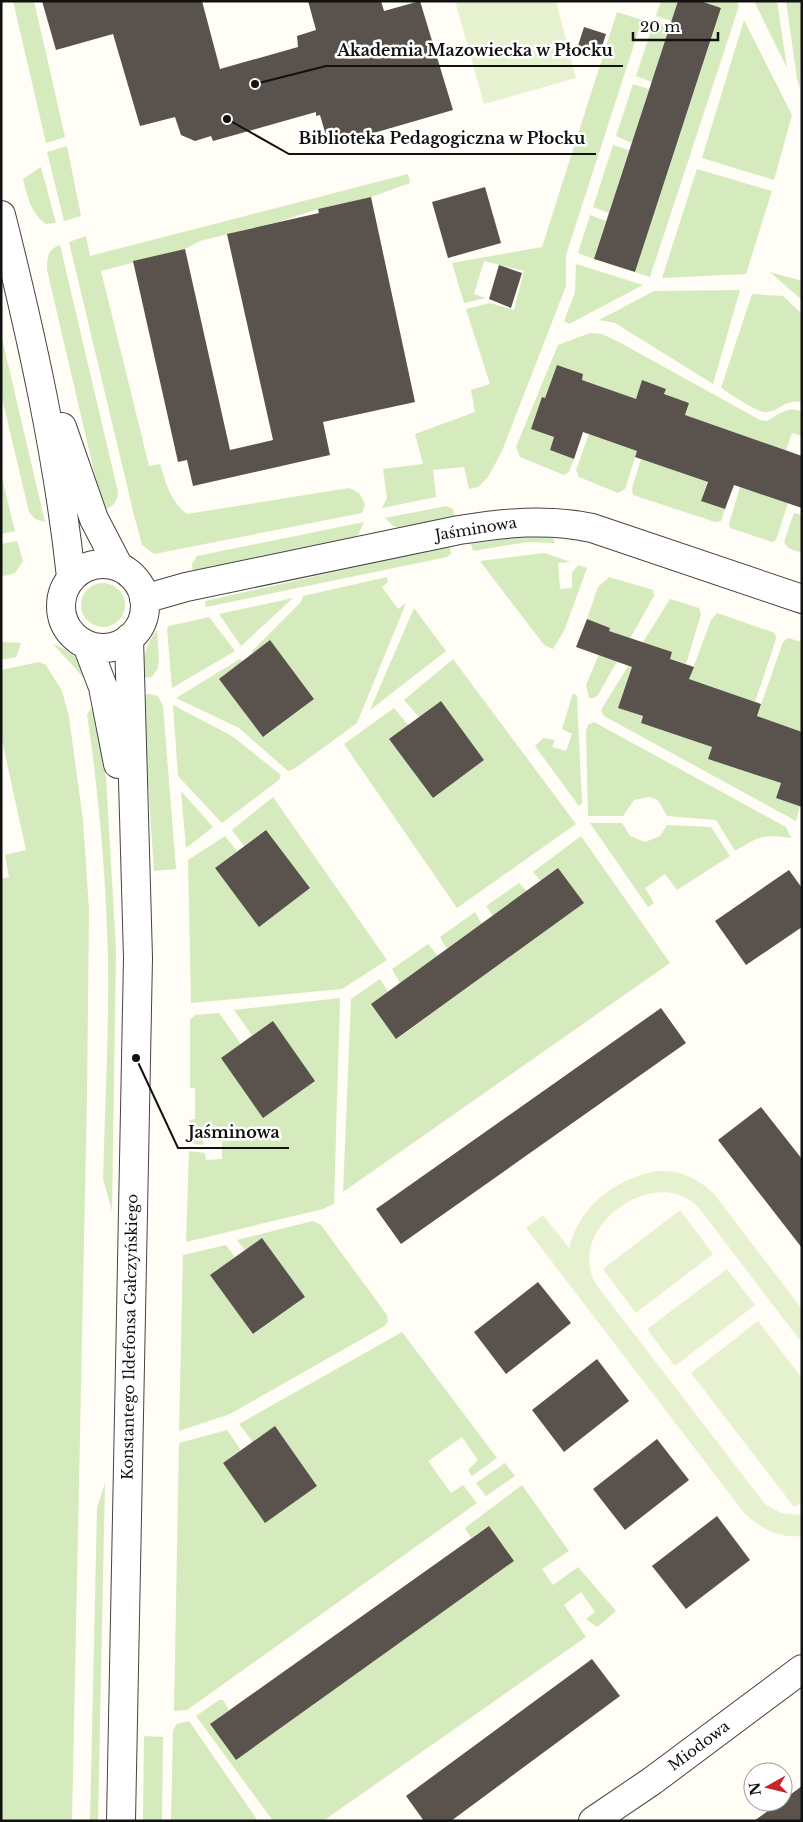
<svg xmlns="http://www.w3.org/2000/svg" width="803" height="1822" font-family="'Libre Baskerville',serif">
  <rect width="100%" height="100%" fill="#fffdf5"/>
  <!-- green -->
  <path fill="#d5ebbd" d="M13,1h21l31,136 -19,6z
    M661,1h17l-6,20 -16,-5z
    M700,1h37l2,5 -89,271 -15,-5 86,-263z
    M756,1h21l10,67 -32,-65z
    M786,1h16l-2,87 -3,-9z
    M617,12l25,8 -76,235v31l-64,165 -14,26 -10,10 -9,2 -5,-22 -31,3 3,27 -54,11 5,-10 -4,-29 40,-5 -8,-30 60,-22 -4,-22 19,-6 -24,-75 24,-6 24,7 10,-39 -40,-10 -10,33 12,4 -22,5 -12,-40 90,-16z
    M744,20l48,95 -18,65 -72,-22z
    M654,22l16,5 -18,55 -16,-6z
    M633,84l16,5 -17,54 -16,-7z
    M613,145l16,5 -20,63 -16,-6z
    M67,146l14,70 -17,5 -17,-69z
    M41,167l15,56 -10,1c-16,-12 -18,-26 -23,-45z
    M697,169l75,22 -26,83 -84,4z
    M408,174l2,9 -39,14 -53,12 -40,13 -78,19 -15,8 -84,22 48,195 11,-2c6,19 10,37 27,50l162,-26 10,5 6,11 -3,9 -208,41 -12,-9 -8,-30 -65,-273 17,-6 4,20z
    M590,215l16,6 -12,38 -16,-6z
    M60,245l58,247c-1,11 -5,15 -15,18l-56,-240c0,-13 0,-20 13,-25z
    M576,264l67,21 -74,39 -5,-3 11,-29z
    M770,272l32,9v19z
    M740,290l-27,94 -98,-61 -16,-3 55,-29z
    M752,294l31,2 19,18v88c-17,-3 -21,8 -34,10 -10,2 -37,-18 -47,-24z
    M590,333l12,1 17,8 141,78 7,1c11,-6 22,-16 35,-9v24l-10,-3 -10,30 -26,-23 -71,-25 4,-12 -25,-9 2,-5 -24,-8 -10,30 -27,-23 -23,-8 1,-6 -26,-9 -12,33 -3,-1 -11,32 23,8 -4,13 24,9 -5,13 -5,3 -44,-18 -4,-10 42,-102z
    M1,334l44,188 -10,-3 -6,-7 -28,-118z
    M589,434l48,17 -12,38 -7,4 -39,-16 -3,-7z
    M641,459l66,23 -6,19 24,8 -4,12 -6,1 -82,-27 -1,-7z
    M1,474l14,57 -14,3z
    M740,487l48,16 -12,37 -4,2 -42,-14 -1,-4z
    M446,506l7,3 1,7 -53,12 -8,-2 -8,-8z
    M794,513l8,2v38l-14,-5 -4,-6z
    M364,522l-6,13 -10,6 -155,34 -1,-11 5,-8z
    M526,536l27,2 2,5 -28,-1 -54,9 -2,-7z
    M17,541l6,20 -8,12 -14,4v-33z
    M450,546l1,8 -4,3 -241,50 -1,-6z
    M544,553l27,9 -13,1 2,26 12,-1v-15l6,-8 9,3 -23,63 -11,18 -9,-4 -64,-84z
    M387,577l1,5 -6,5 16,22 8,-6 -49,120 -63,46 -6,2 -49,-43 -63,-30 64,-39 3,2 -23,18 44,58 50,-38 -44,-58 -17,12 -1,-2 49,-49 2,-6z
    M609,577l44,13 1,6 -56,99 -4,3h-5l-3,-13 24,-57 -23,-9 11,-32z
    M81 605a22 22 0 1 1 44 0a22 22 0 1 1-44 0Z
    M293,598l-52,48 -22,-32z
    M670,599l29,9 2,6 -15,50 -16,-5 -52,49 25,8 -2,7 71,24 -3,12 72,24 -5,15 24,8 -4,15 -192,-105 -3,-6 6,-10z
    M414,608l32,43 -76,59z
    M717,613l58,20 1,6 -21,63 -66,-23 22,-59z
    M209,617l26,34 -63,37 -5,-60 2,-2z
    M157,630l2,29 -1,9 -6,9 -10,1c1,-19 3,-33 15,-48z
    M788,638l14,4v90l-45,-16 26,-74z
    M1,642l20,1 -5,14 -15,3z
    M53,644c18,6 36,23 37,41z
    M453,659l123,165 -119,84 -113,-164 50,-36 14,17 25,73 51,-38 -43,-59 -22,16 -15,-17z
    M39,662l7,3 16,26 7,26 14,103 6,90 -2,186 -15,725h-71v-942l8,-2 -4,-22 21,-5 -25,-114v-66z
    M573,693l4,3 5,107 -3,3 -44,-60 8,-8 12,2 -3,7 14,4 6,-17 -10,-5z
    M150,694l8,2 5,10 13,163 -22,2 -12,-176z
    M95,704l11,72 10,174 -4,261 -9,-32c2,-73 6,-147 5,-220 -2,-82 -9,-164 -21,-245z
    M173,705l59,31 49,39 -2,5 -57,43 -44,-47z
    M594,722l192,105 5,11c-29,-4 -31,-2 -56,13l-19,-31 -49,-4 -9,-16 -9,-3 -15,3 -11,16h-35l-2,-85 2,-6z
    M181,791l32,36 -27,21z
    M273,797l114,163 -45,29 -151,14 -3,-143 37,-24 12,15 -22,17 44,58 51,-38 -44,-58 -22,16 -12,-16z
    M590,823h32l8,13 15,6 15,-6 7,-11 44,2 19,29 -53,34 -12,-16 -20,14 9,15 -6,4z
    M581,836l89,127 -327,229 8,-193 29,-20 8,13 -16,12 25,35 186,-136 -42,-22 -8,-9z
    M519,883l8,8 -34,25 -7,-10z
    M475,912l7,12 -35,25 -7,-12z
    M428,944l10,12 -38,27 -8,-14z
    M340,998l-6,206 -11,5 -137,33 3,-91 16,2 1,7 16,-1v-18l-19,-1v5l-14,-2v-23l6,-1v-31h-5v-68l5,-5 24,-2 22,31 11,-9 -18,-25z
    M313,1221l8,4 66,90 1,7 -5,5 -153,87 -51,17 4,-176 43,-10 9,12 -25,18 44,59 51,-37 -43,-59 -17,12 -8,-10z
    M402,1332l95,126 -25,18 -4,-6 10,-10 -16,-23 -34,24 23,32 12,-8 14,18 -290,207 -13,1 5,-268 48,-13 14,20 -18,13 42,59 52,-36 -42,-60 -22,16 -14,-18z
    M505,1463l10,13 -29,20 -10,-13z
    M105,1483l-7,338h-8l7,-313z
    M522,1485l47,66 -27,18 11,16 25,-18 38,44 -19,16 -11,-8 9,-7 -14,-20 -17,13 22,32 -263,184h-50l-77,-105 23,-16h4l6,10 -19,14 26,36 277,-199 -24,-35 -18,12 -6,-10z
    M189,1721l69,100h-87l2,-91 4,-6z
    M144,1736l19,1 -1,84h-19z"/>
  <!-- pitch -->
  <path fill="#e6f2cf" d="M455,1h101l20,77 -92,26z
    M656,1171c24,-1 41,6 58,23l88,115v34l-103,-135c-44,-48 -139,24 -101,79l167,217 16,9 21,2v21c-23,2 -40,-7 -57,-22l-219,-286 17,-13 26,33c11,-43 45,-68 87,-77z
    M680,1210l33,44 -77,59 -33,-44z
    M727,1269l28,36 -80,61 -28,-37z
    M758,1321l44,57v124l-8,5 -103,-134z"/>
  <!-- building -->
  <path fill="#5a524d" d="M42,1h160l18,68 78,-22 -1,-11 19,-6 -8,-29h73l3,10 36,-10 33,109 -124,36 -9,-31 -4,1v-4l-103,29 -2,-5 -16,5 -14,-6 -6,-18 -35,9 -27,-92 -57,16z
    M678,1h22l21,7 -86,264 -41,-13z
    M584,27l22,7 -7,22 -22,-7z
    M485,187l16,56 -53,15 -16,-56z
    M371,197l44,205 -92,20 7,33 -137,31 -6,-26 -9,2 -45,-201 52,-12 45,201 43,-10 -46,-206 92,-21 -1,-4z
    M499,265l23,8 -11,35 -22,-9z
    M557,365l26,9 -1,6 54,19 6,-19 24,9 -2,5 25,9 -4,12 117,41v52l-68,-23 -9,24 -24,-8 7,-19 -73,-25 2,-6 -54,-19 -9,27 -24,-9 4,-13 -23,-8 11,-32 3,1z
    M587,619l23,9 -1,3 63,21 -2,7 24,8 -5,12 72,25 -4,12 45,16v75l-26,-9 5,-15 -73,-24 4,-12 -71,-24 2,-7 -25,-8 14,-41 -56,-20z
    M270,640l44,59 -51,38 -44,-58z
    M441,701l43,59 -51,38 -44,-59z
    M266,830l44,58 -51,39 -44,-59z
    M558,868l26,35 -188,136 -25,-35z
    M789,870l13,18v39l-56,38 -31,-44z
    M661,1008l25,35 -285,201 -25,-35z
    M273,1021l42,60 -52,37 -42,-60z
    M761,1107l41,52v89l-84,-108z
    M262,1238l43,59 -52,37 -43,-59z
    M538,1282l33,41 -65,51 -32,-42z
    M597,1359l32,42 -65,51 -32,-42z
    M275,1426l42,60 -52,37 -42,-60z
    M657,1439l32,41 -64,50 -32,-41z
    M717,1516l33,44 -64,49 -34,-43z
    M489,1526l25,35 -278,199 -26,-36z
    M592,1659l28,37 -169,125h-27l-18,-25z
    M802,1786v35h-48l26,-19h3v-2z"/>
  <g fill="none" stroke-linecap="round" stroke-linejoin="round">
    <defs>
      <path id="minor" d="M1,215c30,119 57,240 70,362
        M62,427l32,92 25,48
        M61 606a42 42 0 1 1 84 0a42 42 0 1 1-84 0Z
        M144,599l42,-12 273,-57c45,-7 88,-12 133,-2l210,71
        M87,645l16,42 15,77
        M121,1821l17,-863 -9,-320
        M593,1821l59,-40 150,-112"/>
    </defs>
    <!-- minor casing -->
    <use href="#minor" stroke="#444" stroke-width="30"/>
    <!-- minor -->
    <use href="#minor" stroke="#fff" stroke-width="28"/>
  </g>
  <g text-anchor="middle" stroke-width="5" stroke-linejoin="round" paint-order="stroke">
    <!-- street labels -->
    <g font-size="15" fill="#111" stroke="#fff">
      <text transform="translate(476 529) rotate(-9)" y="5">Jaśminowa</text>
      <text transform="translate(130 1337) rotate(-89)" y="5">Konstantego Ildefonsa Gałczyńskiego</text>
      <text transform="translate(699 1746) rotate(-37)" y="5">Miodowa</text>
    </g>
  </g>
  <!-- callouts -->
  <path fill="none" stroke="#111" stroke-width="2" d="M255 84L326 66H623M227 119L289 154H596M136 1058L178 1148H289"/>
  <g fill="#111" stroke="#fff" stroke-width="2">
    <circle cx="255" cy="84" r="5"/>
    <circle cx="227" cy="119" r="5"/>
    <circle cx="136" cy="1058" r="5"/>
  </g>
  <g font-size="16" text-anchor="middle" font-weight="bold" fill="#111" stroke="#fff" stroke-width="5" stroke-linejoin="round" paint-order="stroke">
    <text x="475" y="56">Akademia Mazowiecka w Płocku</text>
    <text x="442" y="144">Biblioteka Pedagogiczna w Płocku</text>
    <text x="234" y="1138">Jaśminowa</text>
  </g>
  <!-- border -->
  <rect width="803" height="1822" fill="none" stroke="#111111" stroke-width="5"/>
  <!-- north arrow -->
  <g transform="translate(768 1787) rotate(262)"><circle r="24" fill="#ffffff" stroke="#a0a0a0"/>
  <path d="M0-4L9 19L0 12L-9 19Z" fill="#c4262e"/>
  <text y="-8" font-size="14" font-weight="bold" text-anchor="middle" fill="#111111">N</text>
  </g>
  <!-- scale -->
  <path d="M633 32v8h85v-8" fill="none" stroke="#111111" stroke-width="2.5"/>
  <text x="640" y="32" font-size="15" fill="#111111" stroke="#ffffff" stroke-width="4" paint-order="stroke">20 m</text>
</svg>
